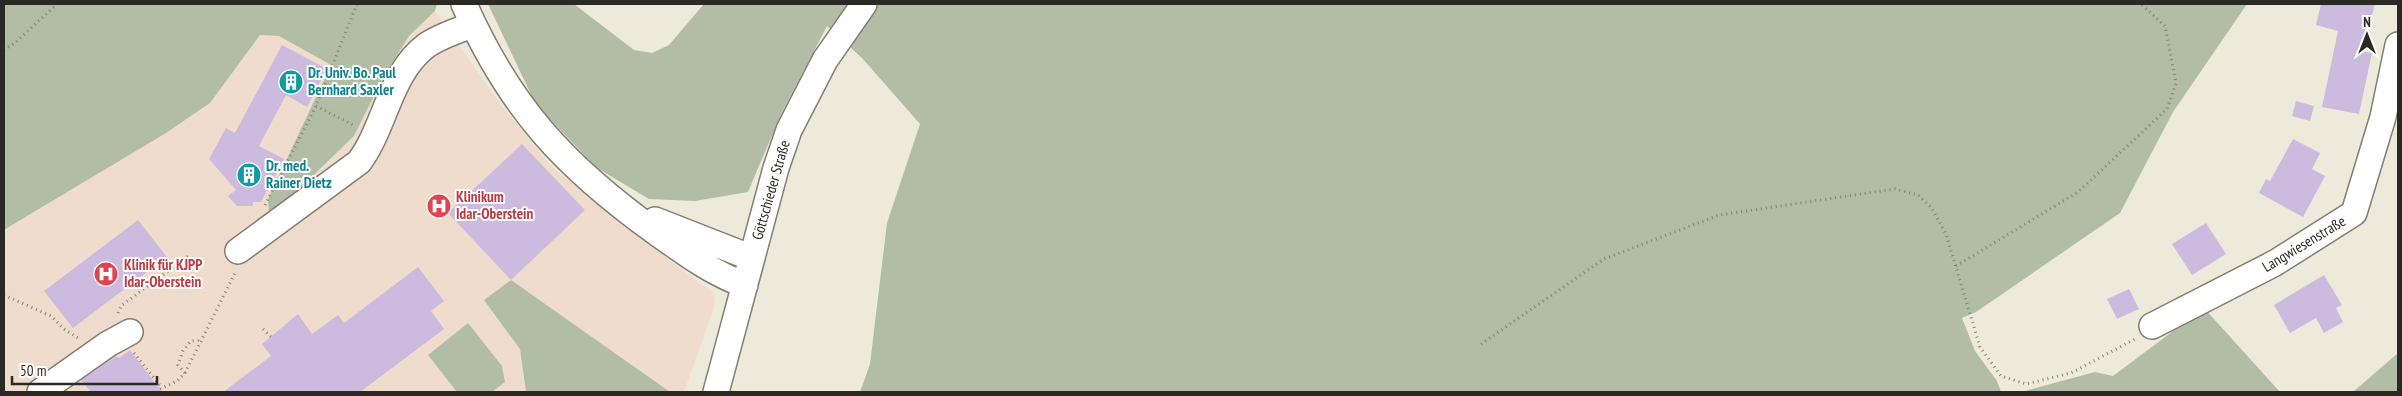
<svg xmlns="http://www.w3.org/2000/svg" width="2402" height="396" font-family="'PT Sans Narrow',sans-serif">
  <rect width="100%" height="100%" fill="#eeeadb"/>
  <!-- medical -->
  <path fill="#f0dccd" d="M435,11l64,91 50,62 77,64 88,65 1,12 -31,87h-14l-185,-91 35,48 6,43h-522v-161l162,-98 44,-30 50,-68 19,1 52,29 -63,134 2,13 26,-20 58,-56 30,-60 25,-40z"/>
  <!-- green -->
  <path fill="#b1bda5" d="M4,4h433l-2,7 -26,25 -25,40 -30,60 -58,56 -27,21 -1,-14 63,-134 -52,-29 -19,-1 -50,68 -44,30 -162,97z
    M488,4h86l60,46 18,3 17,-8 35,-41h1543l-74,108 -53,101 -144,99 -14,6 13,33 22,30 4,11h-1141l10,-28 17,-141 33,-99 -58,-66 -35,-32 -46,88 -33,78 -53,9 -46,-2 -52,-31 -61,-63z
    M511,280l159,112h-144l-6,-43 -36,-49z
    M2204,308l76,84h-259l74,-20 18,4z
    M468,323l34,43 3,16 -13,10h-35l-29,-37z
    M2398,353v39h-45z"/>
  <!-- building -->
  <path fill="#ccbbdf" d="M2321,4h54l-13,47 10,2 -13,61 -37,-7 16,-76 -22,-6z
    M282,45l45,24 -20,38 -21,-12 -27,51 25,13 -23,43h-8v4h-16l-9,-10 8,-6 -27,-31 17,-31 9,5z
    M2296,101l18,5 -4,15 -18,-5z
    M2293,139l27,14 -8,16 13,7 -22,41 -44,-24 7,-14 4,2z
    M522,144l63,66 -74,70 -63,-67z
    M138,220l29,37 -94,71 -29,-37z
    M2206,223l20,31 -34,21 -20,-31z
    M418,267l26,34 -13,10 13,18 -84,63h-137l48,-36 -9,-12 36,-30 14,20 26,-19 6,8z
    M2324,275l18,30 -6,3 7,14 -19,11 -8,-15 -26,15 -16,-28z
    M2129,289l10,20 -22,10 -10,-20z
    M130,350l32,42h-71l-10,-12 35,-24 3,2z"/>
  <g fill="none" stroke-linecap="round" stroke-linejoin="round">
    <defs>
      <path id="minor" d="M464,4c46,104 101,163 193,229 28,20 55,40 88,52
        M655,220l97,38
        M238,251l121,-89c27,-36 30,-89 68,-117 14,-9 31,-15 46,-20
        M2152,326l123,-63 79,-50 29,-96 15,-72
        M40,392l68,-48 22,-12
        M716,392l60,-224 13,-38 36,-70 39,-56"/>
    </defs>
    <!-- minor casing -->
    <use href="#minor" stroke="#827e70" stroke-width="28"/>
    <!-- path -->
    <path stroke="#858278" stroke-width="3" stroke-dasharray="1 4" stroke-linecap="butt" d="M4,50l11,-7 42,-39
      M316,106l39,20
      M265,205l51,-99 41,-102
      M1956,266l122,-74 89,-83 9,-26 -11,-57 -24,-22
      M4,295l47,21 13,13 14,9
      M118,313l3,-7 70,-52
      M263,329l8,8
      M1481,344l123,-85 115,-44 176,-26 23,6 13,12 15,27 34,113 21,29 25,8 45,-11 64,-34
      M134,353l28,35
      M185,373l-7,-8 5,-14 8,-10 11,-1
      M160,389l17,-8 8,-8 51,-102"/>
    <!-- minor -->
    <use href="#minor" stroke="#fff" stroke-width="25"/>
  </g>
  <!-- icons -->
  <defs>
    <symbol id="building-disc" viewBox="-11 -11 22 22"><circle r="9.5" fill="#0f9aa8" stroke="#fff"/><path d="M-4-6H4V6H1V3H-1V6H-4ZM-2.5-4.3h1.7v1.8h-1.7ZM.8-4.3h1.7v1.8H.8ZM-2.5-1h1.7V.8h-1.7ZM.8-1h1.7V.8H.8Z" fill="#fff"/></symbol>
    <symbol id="hospital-disc" viewBox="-11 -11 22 22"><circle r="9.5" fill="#e0444e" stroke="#fff"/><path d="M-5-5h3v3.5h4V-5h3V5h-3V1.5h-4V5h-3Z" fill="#fff"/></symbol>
  </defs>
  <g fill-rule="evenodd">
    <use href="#building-disc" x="277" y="68" width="28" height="28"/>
    <use href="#building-disc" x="235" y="161" width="28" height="28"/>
    <use href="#hospital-disc" x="425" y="192" width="28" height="28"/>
    <use href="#hospital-disc" x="92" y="260" width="28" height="28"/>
  </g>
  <g text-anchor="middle" stroke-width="4" stroke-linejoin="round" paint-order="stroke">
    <!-- culture labels -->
    <g font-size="15" font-weight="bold" fill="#0d838f" stroke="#fff" text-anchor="start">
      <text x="308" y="78">Dr. Univ. Bo. Paul<tspan x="308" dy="17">Bernhard Saxler</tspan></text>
      <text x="266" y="171">Dr. med.<tspan x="266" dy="17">Rainer Dietz</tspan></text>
    </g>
    <!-- street labels -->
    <g font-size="15" fill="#2b2923" stroke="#fff">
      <text transform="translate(771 190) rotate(-74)" y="5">Göttschieder Straße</text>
      <text transform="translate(2304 244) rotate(-31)" y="5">Langwiesenstraße</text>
    </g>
    <!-- health labels -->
    <g font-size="15" font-weight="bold" fill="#be3a42" stroke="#fff" text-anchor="start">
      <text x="456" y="202">Klinikum<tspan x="456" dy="17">Idar-Oberstein</tspan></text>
      <text x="124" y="270">Klinik für KJPP<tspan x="124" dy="17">Idar-Oberstein</tspan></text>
    </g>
  </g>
  <!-- border -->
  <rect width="2402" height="396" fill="none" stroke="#2b2923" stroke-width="10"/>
  <!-- north arrow -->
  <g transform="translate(2367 35)" stroke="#ffffff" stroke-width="4" paint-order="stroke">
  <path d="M0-4L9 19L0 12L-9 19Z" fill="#2b2923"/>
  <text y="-8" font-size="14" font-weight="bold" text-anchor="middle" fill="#2b2923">N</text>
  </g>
  <!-- scale -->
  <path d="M12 376v8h145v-8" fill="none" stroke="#2b2923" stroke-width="2.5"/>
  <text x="20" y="376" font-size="15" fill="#2b2923" stroke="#ffffff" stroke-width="4" paint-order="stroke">50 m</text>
</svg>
